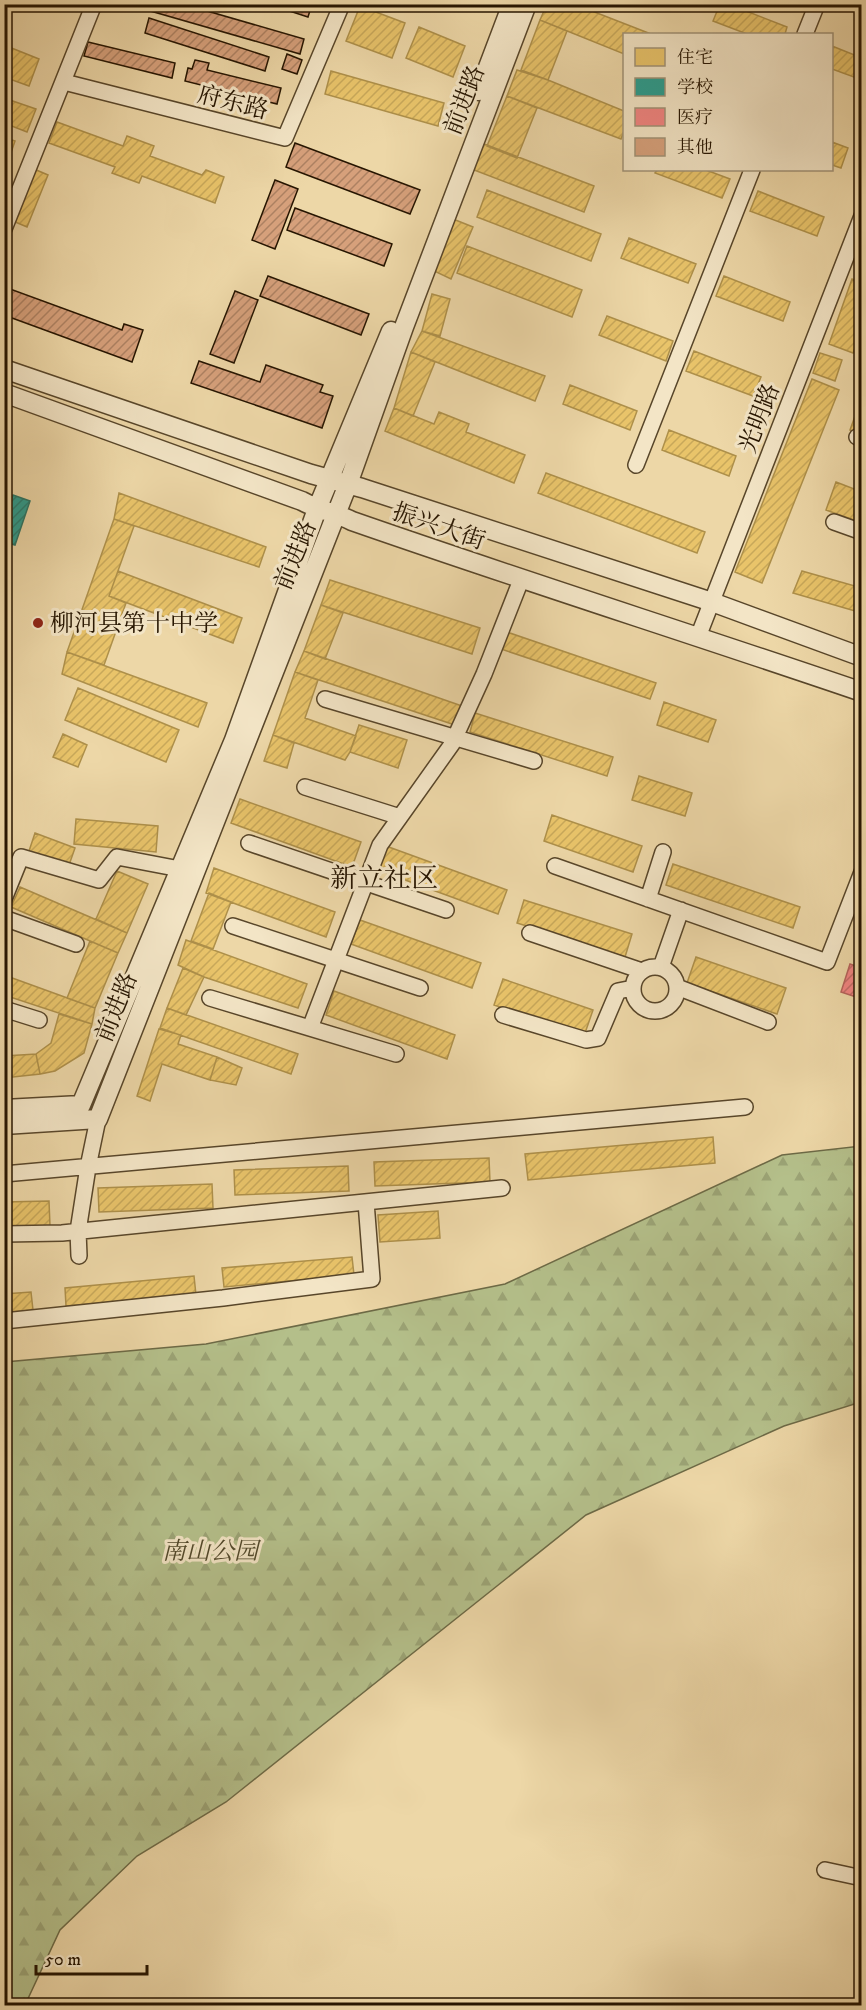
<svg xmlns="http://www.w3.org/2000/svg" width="866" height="2010" font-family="'IM FELL DW Pica','Noto Serif SC',serif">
  <defs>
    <pattern id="forest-firs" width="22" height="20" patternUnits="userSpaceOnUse" patternTransform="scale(1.5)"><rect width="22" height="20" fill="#b4bf8a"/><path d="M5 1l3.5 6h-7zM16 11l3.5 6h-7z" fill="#9ba375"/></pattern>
    <pattern id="homes-hatch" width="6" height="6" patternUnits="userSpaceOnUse" patternTransform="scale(1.5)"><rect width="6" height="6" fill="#e9c46a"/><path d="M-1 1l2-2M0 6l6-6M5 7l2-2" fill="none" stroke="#c8a85a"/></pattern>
    <pattern id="schools-hatch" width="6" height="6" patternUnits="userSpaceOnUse" patternTransform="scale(1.5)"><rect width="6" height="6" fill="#2a9d8f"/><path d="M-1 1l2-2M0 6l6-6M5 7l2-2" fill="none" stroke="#247f72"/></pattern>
    <pattern id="health-hatch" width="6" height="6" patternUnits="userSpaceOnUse" patternTransform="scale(1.5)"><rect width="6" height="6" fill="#f28482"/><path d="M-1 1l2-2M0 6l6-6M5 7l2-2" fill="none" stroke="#c46b68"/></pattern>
    <pattern id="building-hatch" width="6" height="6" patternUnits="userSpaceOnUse" patternTransform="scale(1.5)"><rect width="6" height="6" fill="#d6a07b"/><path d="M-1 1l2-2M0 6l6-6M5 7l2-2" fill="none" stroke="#ad8162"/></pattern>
  </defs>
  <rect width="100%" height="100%" fill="#edd7a7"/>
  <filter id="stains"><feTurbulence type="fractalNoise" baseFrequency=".00333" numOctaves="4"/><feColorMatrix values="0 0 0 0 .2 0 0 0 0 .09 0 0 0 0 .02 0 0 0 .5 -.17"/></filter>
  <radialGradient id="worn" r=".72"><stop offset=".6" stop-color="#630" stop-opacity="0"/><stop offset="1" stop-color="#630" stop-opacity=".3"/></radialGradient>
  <!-- forest -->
  <path fill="url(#forest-firs)" stroke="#6d6a46" stroke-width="1.5" d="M861,1146v256l-77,24 -198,89 -360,287 -89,54 -77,74 -35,75h-20v-643l201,-18 299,-60 277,-129z"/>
  <!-- homes -->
  <path fill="url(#homes-hatch)" stroke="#ae904a" stroke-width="1.5" d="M457,4h17l-3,7z
    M547,4h27l77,30h-27v20l-84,-34z
    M720,4h8l59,23 -2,7h-38l-34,-13z
    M360,6l45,17 -13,35 -46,-17z
    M540,20l27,11 -19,49 -27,-10z
    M419,27l46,19 -12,31 -47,-19z
    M4,45l35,14 -10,27 -25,-9z
    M832,46l30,12v22l-30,-11z
    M517,70l31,10 76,31v20l-3,8 -114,-43z
    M331,71l113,32 -6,23 -113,-32z
    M507,96l30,12 -20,50 -30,-12z
    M4,98l32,11 -9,23 -23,-9z
    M57,122l66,24 4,-10 27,10 -4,10 52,19 4,-5 18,7 -9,26 -73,-27 -3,7 -27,-10 3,-6 -66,-24z
    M6,138l9,3 -11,32v-34z
    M479,142l115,44 -10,26 -115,-44z
    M832,142l16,6 -7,20 -9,-3z
    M34,169l14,6 -21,52 -14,-6z
    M657,170h49l24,9 -8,19 -67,-25z
    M487,190l114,44 -10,27 -114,-44z
    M758,191l66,26 -7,19 -67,-25z
    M453,219l20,8 -22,52 -19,-9z
    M629,238l67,26 -8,19 -67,-25z
    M467,246l115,44 -10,27 -115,-44z
    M724,276l66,26 -7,19 -67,-25z
    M852,279l10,4v47l-9,23 -24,-9z
    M432,294l18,5 -10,37 -18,-5z
    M607,316l66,25 -7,20 -67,-26z
    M422,331l123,45 -10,25 -124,-49z
    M694,351l67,26 -8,19 -67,-25z
    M411,352l24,10 -22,54 -19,-8z
    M820,353l22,7 -7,21 -22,-8z
    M812,379l27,11 -77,193 -27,-11z
    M570,385l67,26 -7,19 -67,-26z
    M860,402l2,1v31l-12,-4z
    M394,408l40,16 5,-12 30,12 -3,8 59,23 -11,28 -129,-52z
    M669,430l67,26 -7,20 -67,-26z
    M546,473l159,59 -8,21 -159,-60z
    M836,482l26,10v31l-36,-13z
    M119,493l147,54 -7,20 -145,-48z
    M114,519l20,7 -25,70 17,7 -22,62 -37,-13z
    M118,571l124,47 -9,25 -124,-47z
    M802,571l60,17v25l-69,-20z
    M330,580l150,48 -8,26 -151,-49z
    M321,605l22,8 -18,46 -21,-8z
    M504,631l152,52 -6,16 -152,-51z
    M304,651l158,55 -7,19 -160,-53z
    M67,652l140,51 -9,24 -136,-53z
    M295,672l23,8 -13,38 51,18 -6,16 -5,8 -72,-25z
    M78,688l101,42 -13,32 -101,-42z
    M664,702l52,18 -8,22 -51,-17z
    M475,713l138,44 -6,19 -137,-44z
    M359,725l48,15 -9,28 -48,-16z
    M63,734l24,11 -9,22 -25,-10z
    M273,735l21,8 -7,25 -23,-7z
    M639,776l53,17 -7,23 -53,-16z
    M240,799l121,43 -9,25 -121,-44z
    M552,815l90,31 -9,26 -89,-31z
    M76,819l82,7 -2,26 -82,-8z
    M35,833l40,15 -6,17 -40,-14z
    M386,846l121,44 -9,24 -120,-44z
    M673,864l127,43 -7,21 -127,-43z
    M214,868l121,44 -9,25 -120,-44z
    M117,871l31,13 -21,49 -31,-14z
    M20,887l107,46 -9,20 -107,-46z
    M209,893l22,9 -18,47 -22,-8z
    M524,900l108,34 -7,23 -108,-34z
    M360,920l121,43 -9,25 -121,-44z
    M186,940l121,44 -9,24 -94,-31 -26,-12z
    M90,941l28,12 -23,55 -28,-10z
    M696,957l90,31 -9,26 -90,-31z
    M183,968l21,9 -18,38 -19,-7z
    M4,975l91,33 -3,16 -88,-29z
    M503,979l90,31 -9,26 -90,-31z
    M334,991l121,44 -8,24 -121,-44z
    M167,1008l131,46 -7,20 -131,-46z
    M59,1014l33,10 -8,29 -29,18 -15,3 -4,-20 15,-11z
    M159,1029l22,6 -3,9 39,13 -7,23 -48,-16 -12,37 -13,-5z
    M36,1054l4,20 -36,4v-22z
    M217,1057l25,11 -6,17 -26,-5z
    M713,1137l2,26 -187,17 -3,-26z
    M489,1158l1,24 -115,4 -1,-24z
    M348,1166l1,25 -114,4 -1,-25z
    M212,1184l1,24 -114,4 -1,-24z
    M49,1201l1,25 -46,1v-25z
    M438,1211l2,27 -60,4 -2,-27z
    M352,1257l2,18 -130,12 -2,-19z
    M194,1276l2,19 -130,11 -1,-18z
    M31,1292l2,18 -29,3v-19z"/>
  <!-- schools -->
  <path fill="url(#schools-hatch)" stroke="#297464" stroke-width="1.5" d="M13,495l17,6 -15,44 -11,-3v-30l3,1z"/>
  <!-- health -->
  <path fill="url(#health-hatch)" stroke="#b5635b" stroke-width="1.5" d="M850,964l12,4v31l-21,-7z"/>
  <!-- building -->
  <path fill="url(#building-hatch)" stroke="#261501" stroke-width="1.5" d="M126,4h57l121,35 -4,15z
    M268,4h44l-4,13z
    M149,18l120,39 -4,14 -120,-38z
    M88,42l87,21 -3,15 -88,-22z
    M287,54l15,6 -5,14 -15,-5z
    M195,60l14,3 -2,7 74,18 -4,16 -92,-23 3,-13 4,1z
    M295,143l125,47 -10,24 -124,-47z
    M275,180l23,9 -23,60 -23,-9z
    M295,208l97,36 -8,22 -97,-36z
    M268,276l101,38 -8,21 -101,-39z
    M4,283l6,2v4l112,41 2,-6 19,6 -11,32 -120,-44 -8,18z
    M235,291l23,9 -24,63 -24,-9z
    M199,361l61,21 6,-17 57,20 -3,7 13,4 -11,32 -131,-45z"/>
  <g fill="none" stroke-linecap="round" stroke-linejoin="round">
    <defs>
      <path id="minor" d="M805,34l12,-30
        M64,82l221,56 57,-134
        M4,229l90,-225
        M857,437l5,2
        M636,465l116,-295
        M834,522l28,10
        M698,637l164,-421
        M325,699l209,62
        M305,787l95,30
        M249,843l197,67
        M555,866l272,96 35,-90
        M4,899l17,-42 78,23 18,-23 63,12
        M648,899l15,-47
        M4,918l72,26
        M233,926l187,62
        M530,933l112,38
        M661,967l20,-57
        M633 989a22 22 0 1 1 44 0a22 22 0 1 1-44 0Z
        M677,987l91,35
        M210,998l186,56
        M4,1009l35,11
        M503,1015l83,25 12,-2 20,-47 15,-3
        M310,1028l70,-183 72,-101 32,-70 37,-94
        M4,1174l741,-67
        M4,1234l58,-1 440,-45
        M79,1256l-1,-25 10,-64 10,-48
        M4,1321l219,-23 149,-19 -6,-77
        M825,1870l37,8"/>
      <path id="tertiary" d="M479,91l33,-87
        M4,369l307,105 51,14 350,114 150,55
        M4,393l298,108c16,9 34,12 50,20 169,59 340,113 510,171
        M4,1109l77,-4 153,-365 83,-231 74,-178
        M4,1125l94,-6 250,-635 56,-157 123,-323"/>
    </defs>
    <!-- minor casing -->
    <use href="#minor" stroke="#58462a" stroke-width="18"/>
    <!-- tertiary casing -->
    <use href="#tertiary" stroke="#58462a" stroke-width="21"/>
    <!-- minor -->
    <use href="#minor" stroke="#f3e5c6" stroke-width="15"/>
    <!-- tertiary -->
    <use href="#tertiary" stroke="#f3e5c6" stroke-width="18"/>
  </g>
  <!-- markers -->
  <circle fill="#8f2418" stroke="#f3e5c6" stroke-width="2" cx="38" cy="623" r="6"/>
  <g text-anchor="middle" stroke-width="6" stroke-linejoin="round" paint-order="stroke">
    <!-- street labels -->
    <g font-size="24" fill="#261501" stroke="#f3e5c6">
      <text transform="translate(464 100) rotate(-69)" y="8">前进路</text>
      <text transform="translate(233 102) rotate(14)" y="8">府东路</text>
      <text transform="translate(759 418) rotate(-69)" y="8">光明路</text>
      <text transform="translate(439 526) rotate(19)" y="8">振兴大街</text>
      <text transform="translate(295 555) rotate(-68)" y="8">前进路</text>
      <text transform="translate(116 1007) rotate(-68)" y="8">前进路</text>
    </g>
    <!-- poi labels -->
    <g font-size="24" fill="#261501" stroke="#f3e5c6" text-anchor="start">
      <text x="50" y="631">柳河县第十中学</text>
    </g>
    <!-- park labels -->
    <g font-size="24" font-style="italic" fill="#51482a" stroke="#f3e5c6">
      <text x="210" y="1559">南山公园</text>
    </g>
    <!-- quarter labels -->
    <g font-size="27" fill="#261501" stroke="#f3e5c6">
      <text x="384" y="887">新立社区</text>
    </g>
  </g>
  <!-- margin -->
  <rect width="866" height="2010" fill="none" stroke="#edd7a7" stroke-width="24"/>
  <rect x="6" y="6" width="854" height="1998" fill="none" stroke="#261501" stroke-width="3"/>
  <rect x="12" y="12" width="842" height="1986" fill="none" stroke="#261501" stroke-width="1.5"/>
  <!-- legend -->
  <rect x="623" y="33" width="210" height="138" fill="#f3e5c6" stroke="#a19277" stroke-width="1.5"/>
  <rect x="635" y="48" width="30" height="18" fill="#e9c46a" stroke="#a19277" stroke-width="1.5"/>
  <text x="677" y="63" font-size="18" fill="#261501">住宅</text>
  <rect x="635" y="78" width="30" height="18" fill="#2a9d8f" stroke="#a19277" stroke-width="1.5"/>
  <text x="677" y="93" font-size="18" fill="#261501">学校</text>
  <rect x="635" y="108" width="30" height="18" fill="#f28482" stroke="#a19277" stroke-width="1.5"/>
  <text x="677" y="123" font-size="18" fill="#261501">医疗</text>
  <rect x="635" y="138" width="30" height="18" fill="#d6a07b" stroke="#a19277" stroke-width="1.5"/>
  <text x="677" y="153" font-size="18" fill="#261501">其他</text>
  <!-- scale -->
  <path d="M36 1965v9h111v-9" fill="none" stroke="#261501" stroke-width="3"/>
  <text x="45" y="1965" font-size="18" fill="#261501" stroke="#f3e5c6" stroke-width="4.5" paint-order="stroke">50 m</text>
  <rect width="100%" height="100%" filter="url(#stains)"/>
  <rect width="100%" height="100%" fill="url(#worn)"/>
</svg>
